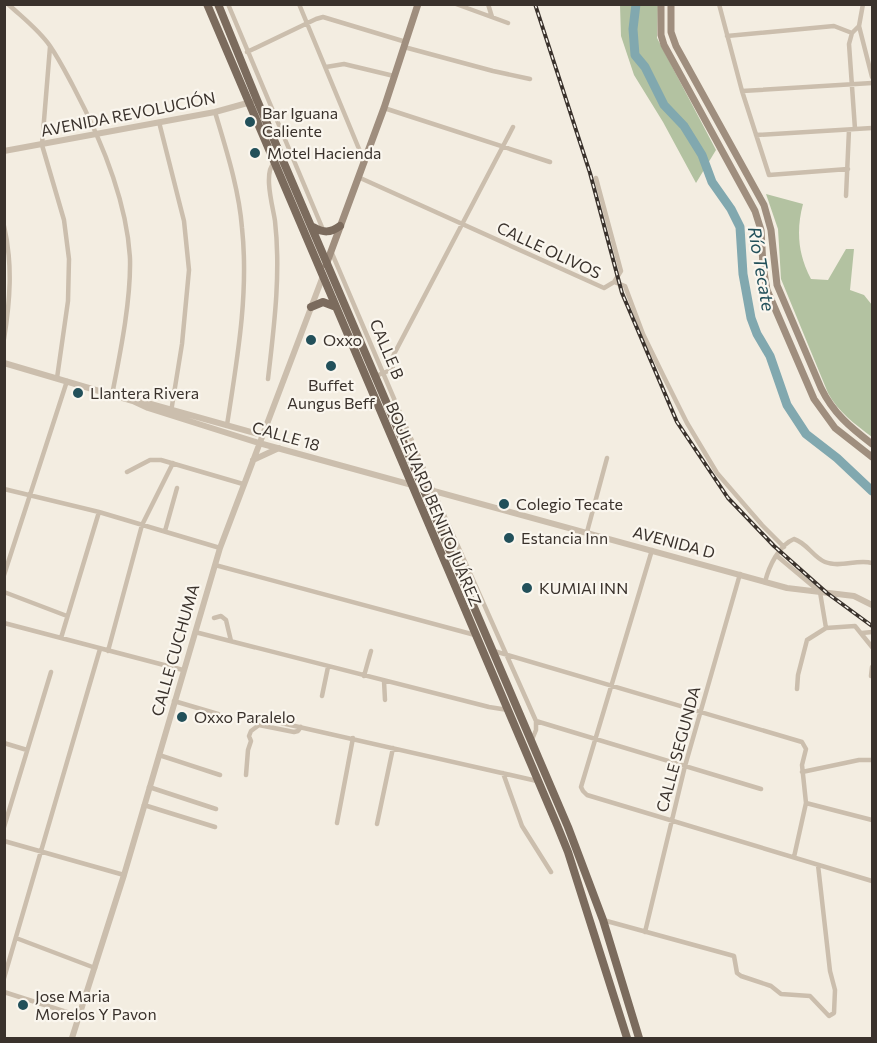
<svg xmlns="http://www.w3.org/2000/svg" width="877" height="1043" font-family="Commissioner,sans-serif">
  <rect width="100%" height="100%" fill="#f3ede1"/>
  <!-- green -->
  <path fill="#b3c2a1" d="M620,5h38l-1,33 59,112 -20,33 -33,-61 -29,-47 -13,-39z
    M766,194l37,10c-7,26 -5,51 8,75l17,1 18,-31h8l-4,41 14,5 8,10v132c-17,-13 -34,-25 -44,-44l-47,-114 -3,-50z"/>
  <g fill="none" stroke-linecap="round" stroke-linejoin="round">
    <!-- river -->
    <path stroke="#81a8af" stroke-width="9" d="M636,4l-3,25 2,26 10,12 19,38 20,21 18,29 10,27 19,27 9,18 3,47 8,44 6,16 13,22 17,49 19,29 31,24 35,33"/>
    <!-- minor -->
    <path stroke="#cbbead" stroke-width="4.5" d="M8,4c15,14 31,26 42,42 9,13 16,27 23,40 27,51 54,114 57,173 1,42 -10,95 -18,136
      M228,4l96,228
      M299,4l65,157
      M456,4l52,19
      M488,4l4,13
      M719,4l23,87 27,84 79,-6
      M863,4l-4,22 13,51
      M727,36l107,-10 18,7
      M50,47l-8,98 22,75 5,39 -1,42 -11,77
      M404,47l89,24 37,8
      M247,52l69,-33 7,-2 83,25
      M326,67l18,-3 50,12
      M742,91l130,-8
      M384,108l166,54
      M215,112c11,37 24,77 27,116 7,66 -5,132 -15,197
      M159,122l25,99 5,49 -7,74 -11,68
      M855,129l-6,-85 3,-11 7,-7
      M756,135l116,-7
      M358,177l246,111 10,-6 11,4 18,48 20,41 24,48 30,50 45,52 22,22
      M596,178l25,93 -7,11
      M846,196l3,-66
      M4,226c9,38 6,76 0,113
      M331,251l102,239 103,231v9l-5,12
      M376,376l17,-7 -1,-11 121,-231
      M268,379c6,-52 13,-105 7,-158 -2,-14 -12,-48 -1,-58
      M127,472l23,-12h11l82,24
      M4,489l95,23 121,36
      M165,531l12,-43
      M587,532l20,-74
      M652,550l-71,237 2,4 4,4 285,86
      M777,556l43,36 6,36
      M215,565l260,70
      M4,575l63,-194
      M765,582c4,-16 14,-37 29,-43 13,4 19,18 31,23 15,6 32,-3 47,1
      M4,592l63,24
      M214,618l7,-2 5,4 5,21
      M4,623l179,47
      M195,632l294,75 19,3
      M862,633l10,-1
      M61,638l38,-126
      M108,651l34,-126 31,-62
      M494,651l308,91 4,7 -4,16 4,38 -12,54
      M364,676l7,-25
      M871,676l1,-9
      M384,681l1,19
      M797,689l1,-14 9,-35 19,-12 29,-2 17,21
      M322,696l6,-29
      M174,701l44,13
      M255,717l282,64
      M536,721l225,68
      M4,743l23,7
      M159,755l61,20
      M802,772l57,-12h13
      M503,773l19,53 29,46
      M246,775l2,-25 3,-9 -2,-5 2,-5 8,-6 35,7 4,-1 3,-4
      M149,787l67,22
      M806,803l66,17
      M144,805l71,22
      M337,823l16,-85
      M377,824l16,-76
      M4,827l47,-155
      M4,841l120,34
      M603,920l131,36 3,17 4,3 30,10 10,8 29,2 19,20 5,-3 1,-23 -5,-19 -12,-106
      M645,932l40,-166 55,-192
      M16,938l79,30
      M4,978l96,-329
      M4,992l75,24"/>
    <!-- tertiary -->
    <path stroke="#cbbead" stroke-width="6" d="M4,151l211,-39 36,-10
      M4,363l129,38 15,7 111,35 528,145 67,8 18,9
      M140,401l122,34
      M253,460l26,-12
      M72,1038l52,-163 96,-327 103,-272"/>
    <!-- secondary -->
    <path stroke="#9f8e7e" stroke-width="7" d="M661,4v31l3,10 91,166 6,19 2,36 4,24 47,109 21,29 37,29
      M671,4v28l5,14 88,159 7,25 6,55 44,103c12,25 29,39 51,56
      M326,265l58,-157 34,-104"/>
    <!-- primary -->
    <path stroke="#7b6b5d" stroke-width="8" d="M207,4l350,821 11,27 59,186
      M218,4l39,96 311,727 35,93 36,118
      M313,227c11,6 17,6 27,-1
      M311,307l12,-5 13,5"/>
    <defs>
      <path id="rail" d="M535,4l55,169 32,120 55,129 51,76 46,48 53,47 45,33"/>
    </defs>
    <!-- rail casing -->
    <use href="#rail" stroke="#3a322c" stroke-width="4"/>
    <!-- rail -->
    <use href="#rail" stroke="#faf6ee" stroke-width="1.5" stroke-dasharray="4.5" stroke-linecap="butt"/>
  </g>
  <!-- markers -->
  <g fill="#22505a" stroke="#faf6ee" stroke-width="2">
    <circle cx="250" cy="122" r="6"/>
    <circle cx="255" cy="153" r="6"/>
    <circle cx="311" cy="340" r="6"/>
    <circle cx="331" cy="366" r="6"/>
    <circle cx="78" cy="393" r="6"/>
    <circle cx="504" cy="504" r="6"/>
    <circle cx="509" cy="538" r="6"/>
    <circle cx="527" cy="588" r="6"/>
    <circle cx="182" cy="717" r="6"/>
    <circle cx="23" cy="1005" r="6"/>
  </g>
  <g text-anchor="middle" stroke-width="4.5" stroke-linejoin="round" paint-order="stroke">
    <!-- poi labels -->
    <g font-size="16" fill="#3a322c" stroke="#faf6ee" text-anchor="start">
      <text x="262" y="119">Bar Iguana<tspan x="262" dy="18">Caliente</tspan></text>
      <text x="267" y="159">Motel Hacienda</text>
      <text x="323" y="346">Oxxo</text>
      <text x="331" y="391" text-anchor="middle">Buffet<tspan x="331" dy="18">Aungus Beff</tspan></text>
      <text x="90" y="399">Llantera Rivera</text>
      <text x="516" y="510">Colegio Tecate</text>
      <text x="521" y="544">Estancia Inn</text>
      <text x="539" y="594">KUMIAI INN</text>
      <text x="194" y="723">Oxxo Paralelo</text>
      <text x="35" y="1002">Jose Maria<tspan x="35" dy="18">Morelos Y Pavon</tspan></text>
    </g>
    <!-- street labels -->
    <g font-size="16" fill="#3a322c" stroke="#faf6ee">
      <text transform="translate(128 114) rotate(-11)" y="6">AVENIDA REVOLUCIÓN</text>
      <text transform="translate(549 250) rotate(25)" y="6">CALLE OLIVOS</text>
      <text transform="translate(387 349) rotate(67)" y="6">CALLE B</text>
      <text transform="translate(286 436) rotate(16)" y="6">CALLE 18</text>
      <text transform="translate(434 504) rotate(67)" y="6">BOULEVARD BENITO JUÁREZ</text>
      <text transform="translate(674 542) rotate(15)" y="6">AVENIDA D</text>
      <text transform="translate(175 650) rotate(-74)" y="6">CALLE CUCHUMA</text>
      <text transform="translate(678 749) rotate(-75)" y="6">CALLE SEGUNDA</text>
    </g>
    <!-- water labels -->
    <g font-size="18" font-style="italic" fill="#22505a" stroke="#faf6ee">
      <text transform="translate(761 269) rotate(80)" y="6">Río Tecate</text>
    </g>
  </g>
  <!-- border -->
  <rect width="877" height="1043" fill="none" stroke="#3a322c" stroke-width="12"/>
</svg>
